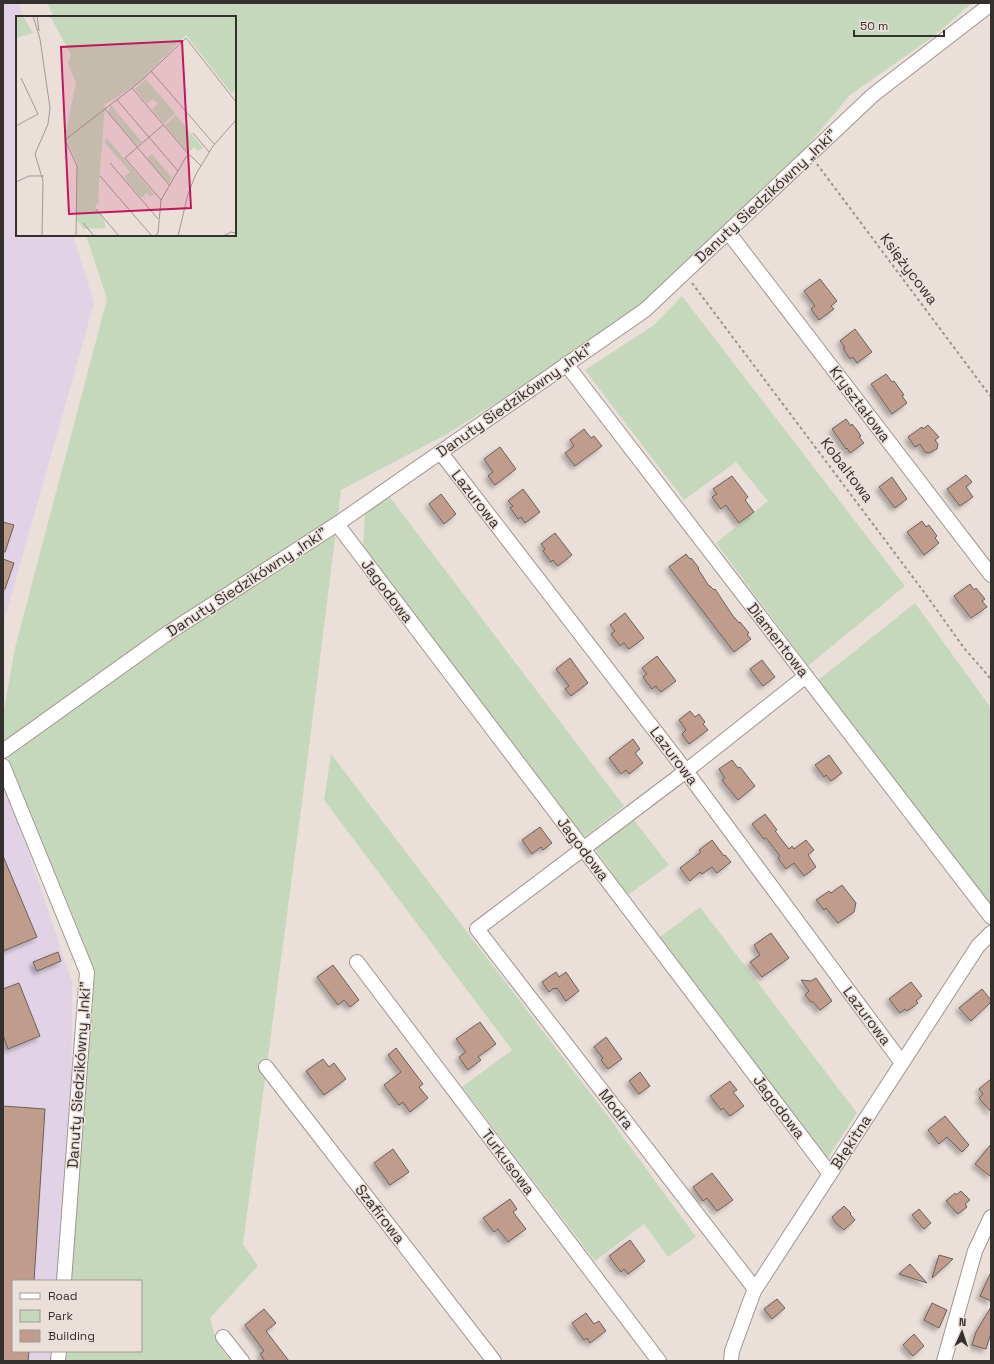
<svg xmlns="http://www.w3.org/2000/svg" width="994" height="1364" font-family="'Space Grotesk',sans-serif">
  <defs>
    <filter id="shadow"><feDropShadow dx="-3.5" dy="3.5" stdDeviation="2" flood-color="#0004"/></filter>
  </defs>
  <rect width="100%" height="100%" fill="#ebdfda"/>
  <!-- industrial -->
  <path fill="#e1d2e5" d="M3,3h15l6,14h-7v218h56l21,68 -91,322z
    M3,776l69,206 -1,149 -7,150h-51v70h48v10h-58z"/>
  <!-- green -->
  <path fill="#c6d8bb" d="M47,3h925l-38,33 -84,59 -52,62 -29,30 -143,130 -63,44 -116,73 -106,56 -36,289 -62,465 15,22 -48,52 7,25 14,18h-170v-10h80v-70h-77l7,-150 15,-183 -83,-202v-31l12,-67 92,-349 -21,-64h149v-218h-181z
    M682,296l223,290 -97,80 -92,-123 52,-42 -32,-39 -52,38 -99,-130 69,-45z
    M389,496l235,310 -40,31 -221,-291 2,-34z
    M915,603l76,105v196l-174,-223z
    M331,754l279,365 86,118 -28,20 -24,-33 -49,37 -133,-174 50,-37 -188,-250z
    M634,820l35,45 -41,30 -33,-46z
    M700,907l157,206 -30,46 -167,-222z"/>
  <!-- building -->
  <path fill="#c09c8c" stroke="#6b615c" filter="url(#shadow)" d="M820,279l17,22 -6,5 3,3 -15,11 -8,-11 4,-3 -11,-15z
    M855,329l17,23 -15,11 -4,-6 -3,2 -4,-6 -3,-5 2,-1 -5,-6z
    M886,374l6,8 2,-1 10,14 -2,1 5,7 -15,11 -21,-30z
    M846,419l5,7 1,-2 5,6 4,6 -2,1 5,6 -14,10 -3,-5 -1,1 -14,-20z
    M928,425l11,12 -4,3 3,4 -1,5 -8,4 -4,-1 -5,-8 -5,3 -7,-10 14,-10 1,2z
    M584,429l7,9 3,-2 8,10 -27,20 -10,-13 9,-7 -4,-6z
    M500,447l16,22 -21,16 -7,-9 5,-4 -9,-13z
    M966,475l6,7 -6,5 7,10 -13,9 -13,-17z
    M732,476l16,21 -3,3 9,12 -15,11 -13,-18 -5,4 -9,-12 5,-3 -4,-5z
    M892,477l15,22 -12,9 -16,-21z
    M523,489l17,23 -15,11 -4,-6 -3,2 -4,-6 -4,-5 3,-2 -5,-5z
    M441,494l15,20 -12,10 -15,-20z
    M922,521l4,6 3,-2 8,11 -2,2 4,5 -15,12 -17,-23z
    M3,522l11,3 -9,27h-2z
    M555,533l17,22 -14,11 -5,-6 -2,2 -8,-11 2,-2 -4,-5z
    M686,554l4,5 1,-1 8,10 -1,1 11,17h1l4,4 1,-1 20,30v-1l4,5 1,-1 9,11 -2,1 4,5 -17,13 -65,-85z
    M3,559l11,4 -9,26h-2z
    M970,584l4,6 2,-2 9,11 -3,2 5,6 -16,11 -17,-22z
    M625,613l19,25 -15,11 -5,-6 -4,3 -9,-12 4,-3 -5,-6z
    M657,656l19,25 -15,11 -5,-6 -4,3 -9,-12 4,-3 -5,-6z
    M570,658l18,25 -17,13 -6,-7 4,-3 -13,-17z
    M762,660l13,17 -12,9 -13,-17z
    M690,711l5,6 4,-3 6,8 -2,2 5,6 -19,14 -7,-10 4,-4 -7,-10z
    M633,739l7,10 -5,4 8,10 -14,11 -3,-4 -5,4 -12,-16z
    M829,755l13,18 -11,8 -5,-6 -2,2 -9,-12z
    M732,760l6,8 2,-1 15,19 -17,14 -16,-20 3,-2 -6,-9z
    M765,814l12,16 -2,1 14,18 3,-3 2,3 12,-9 8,10 -6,5 8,12 -12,9 -10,-13 -8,6 -8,-11 2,-2 -14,-18 -2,1 -12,-15z
    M540,827l12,16 -9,7 -2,-3 -9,7 -10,-14z
    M712,840l12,16 1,-1 6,7 -14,11 -5,-6 -10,7 -2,-2 -10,9 -10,-13 21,-16 -2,-2z
    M3,856l34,81 -34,14z
    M842,885l14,18 -2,9 -16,11 -12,-15 -2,2 -8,-10 13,-9 2,2z
    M771,933l18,25 -27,19 -12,-15 10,-7 -6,-10z
    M58,952l3,9 -24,10 -4,-9z
    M333,965l26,35 -9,7 -6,-7 -6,5 -21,-28z
    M556,972l3,5 7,-5 13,19 -13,10 -9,-13 -2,1 -1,-1 -5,4 -7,-10z
    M816,978l16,23 -12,9 -7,-8h-2l-6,-7 4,-4 -8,-11 10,1z
    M911,982l11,14 -6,5 2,2 -5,4 -6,4 -2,-2 -5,4 -11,-14z
    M19,983l21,53 -32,13 -5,-14v-46z
    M982,989l9,11v2l-20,19 -12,-13z
    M480,1022l16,22 -18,13 3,3 -13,10 -9,-13 7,-5 -10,-13z
    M606,1037l16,22 -14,10 -7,-9 2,-2 -9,-11z
    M396,1048l27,36 -4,3 9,11 -18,14 -7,-10 -4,3 -15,-20 17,-13 -13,-17z
    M323,1059l6,8 5,-4 12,16 -22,16 -18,-24z
    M640,1072l10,14 -11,8 -10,-13z
    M991,1079v33l-12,-14 4,-4 -4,-5z
    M730,1081l7,9 -4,2 11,14 -14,10 -7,-8 -2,2 -11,-14z
    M3,1106l42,3 -11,172h-21v70h16l-1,10h-25z
    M945,1116l24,29 -7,7 -15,-15 -8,7 -11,-14z
    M991,1144v33l-16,-13z
    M393,1149l16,23 -19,13 -16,-22z
    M712,1173l21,27 -16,11 -10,-13 -4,3 -10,-14z
    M961,1191l9,9 -5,4 2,3 -9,7 -12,-13 9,-8 1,2z
    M510,1199l7,10 -4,3 13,17 -18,13 -10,-13 -4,3 -11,-14z
    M844,1206l7,7 -1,1 5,6 -11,10 -8,-7 -4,-6z
    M919,1209l12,14 -7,6 -12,-14z
    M630,1240l15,21 -17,13 -4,-5 -3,3 -12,-16z
    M939,1255l14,4 -21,19z
    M910,1264l17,19 -28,-9z
    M991,1272v29l-11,-5z
    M777,1299l8,9 -13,11 -8,-10z
    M932,1303l15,7 -8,18 -15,-8z
    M991,1307v26l-5,16 -14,-4 4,-13z
    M264,1309l12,14 -10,8 23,30h-24l-5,-7 4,-3 -19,-26z
    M586,1313l8,11 5,-3 7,10 -16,12 -3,-5 -3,2 -12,-17z
    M914,1334l10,12 -11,10 -10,-11z"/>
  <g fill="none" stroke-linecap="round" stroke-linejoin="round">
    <defs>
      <path id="minor" d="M728,232l263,343
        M566,364l425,553
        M441,453l245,318 216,292
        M337,524l493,650
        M3,751l162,-116 172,-111 308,-214 228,-215 118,-91
        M3,766l84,206 -23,309
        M357,962l302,399
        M266,1067l228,294
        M755,1289l-278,-360 209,-158 120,-95
        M223,1337l19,24
        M58,1361l1,-10
        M731,1361l1,-10 22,-60 224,-345 13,-13
        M944,1361l31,-110 16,-34"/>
    </defs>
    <!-- minor casing -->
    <use href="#minor" stroke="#a09590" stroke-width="16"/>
    <!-- path -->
    <path stroke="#9b938f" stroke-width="2" stroke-dasharray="3 3" stroke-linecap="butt" d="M817,164l174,233
      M692,283l232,309 40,56 27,31"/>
    <!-- minor -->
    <use href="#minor" stroke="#fff" stroke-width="14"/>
  </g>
  <g text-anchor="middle" stroke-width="3" stroke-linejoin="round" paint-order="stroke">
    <!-- street labels -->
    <g font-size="15" fill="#34302e" stroke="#ebdfda">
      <text transform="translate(766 196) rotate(-43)" y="5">Danuty Siedzikówny „Inki”</text>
      <text transform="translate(909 269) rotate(53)" y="5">Księżycowa</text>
      <text transform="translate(515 400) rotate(-35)" y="5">Danuty Siedzikówny „Inki”</text>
      <text transform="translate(860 404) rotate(53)" y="5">Kryształowa</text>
      <text transform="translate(847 470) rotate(53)" y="5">Kobaltowa</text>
      <text transform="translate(476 499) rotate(52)" y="5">Lazurowa</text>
      <text transform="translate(247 582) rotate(-33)" y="5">Danuty Siedzikówny „Inki”</text>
      <text transform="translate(387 591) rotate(53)" y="5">Jagodowa</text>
      <text transform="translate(778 640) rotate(52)" y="5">Diamentowa</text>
      <text transform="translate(674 756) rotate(53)" y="5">Lazurowa</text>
      <text transform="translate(583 849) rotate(53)" y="5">Jagodowa</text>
      <text transform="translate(867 1016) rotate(53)" y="5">Lazurowa</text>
      <text transform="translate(79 1075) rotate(-86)" y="5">Danuty Siedzikówny „Inki”</text>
      <text transform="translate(779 1107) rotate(53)" y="5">Jagodowa</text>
      <text transform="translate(616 1109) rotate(52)" y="5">Modra</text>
      <text transform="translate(851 1142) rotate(-57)" y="5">Błękitna</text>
      <text transform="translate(508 1162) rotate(53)" y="5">Turkusowa</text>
      <text transform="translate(380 1214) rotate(52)" y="5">Szafirowa</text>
    </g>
  </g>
  <!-- overview -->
  <g transform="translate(16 16)">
    <rect width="220" height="220" fill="#ebdfda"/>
    <path d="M0,0h7l10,17 -17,5zM34,0h186v73l-4,5 -46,-59 -47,47 -34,23 -7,93 2,2 -5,7 9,13 2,8 -22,1 -7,-8v-58l-12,-26 11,-54 -8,-19 3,-9zM130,63l29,34 -11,11 -12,-15 6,-5 -5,-5 -6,5 -12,-15zM95,89l31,37 -5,4 -29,-34zM160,99l27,33 -5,3 -4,-4 -6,6 -23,-28zM90,121l48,57 -4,3 -3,-4 -6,5 -17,-21 6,-5 -25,-29zM136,138l20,24 -3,6 -22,-26z" fill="#c6d8bb"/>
    <path fill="none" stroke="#a29995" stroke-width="1" d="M17,0l7,23 10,69 -2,16 -13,30 8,27 -1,55M21,0l2,15M135,55l63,73M116,72l57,67M101,84l61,71M89,93l65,77M0,110l22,-12 -17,-36M177,117l16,19M94,147l48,56M84,160l52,60M0,166l13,-6h15M145,184l-36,-42 38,-33M80,193l23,27M67,207l11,13M60,220l1,-70 -12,-26 76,-59 45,-43 50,64M139,220l3,-3 3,-33 25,-43 4,-2 11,11M162,220l10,-42 8,-20 17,-28 23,-26M207,220l8,-4 5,1"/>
    <path fill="#c2185b" fill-opacity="0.15" stroke="#c2185b" stroke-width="2" d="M166,25l9,167 -122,6 -8,-167z"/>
    <rect width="220" height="220" fill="none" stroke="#34302e" stroke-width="2"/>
  </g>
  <!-- border -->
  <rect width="994" height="1364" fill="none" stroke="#34302e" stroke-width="8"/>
  <!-- legend -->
  <rect x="12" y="1280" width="130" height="72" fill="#ebdfda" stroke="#a29995"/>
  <rect x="20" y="1293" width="20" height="6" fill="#ffffff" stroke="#a29995"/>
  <text x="48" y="1300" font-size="12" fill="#34302e">Road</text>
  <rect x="20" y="1310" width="20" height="12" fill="#c6d8bb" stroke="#a29995"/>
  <text x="48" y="1320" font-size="12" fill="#34302e">Park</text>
  <rect x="20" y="1330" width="20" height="12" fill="#c09c8c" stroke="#a29995"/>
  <text x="48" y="1340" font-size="12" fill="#34302e">Building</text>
  <!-- north arrow -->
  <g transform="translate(962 1332) rotate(3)" stroke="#ebdfda" stroke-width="3" paint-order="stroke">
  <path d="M0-3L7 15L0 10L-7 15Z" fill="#34302e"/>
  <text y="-6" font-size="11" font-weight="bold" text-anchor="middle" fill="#34302e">N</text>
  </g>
  <!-- scale -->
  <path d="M854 30v6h90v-6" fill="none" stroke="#34302e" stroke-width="2"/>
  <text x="860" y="30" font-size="12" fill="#34302e" stroke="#ebdfda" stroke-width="3" paint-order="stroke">50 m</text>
</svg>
